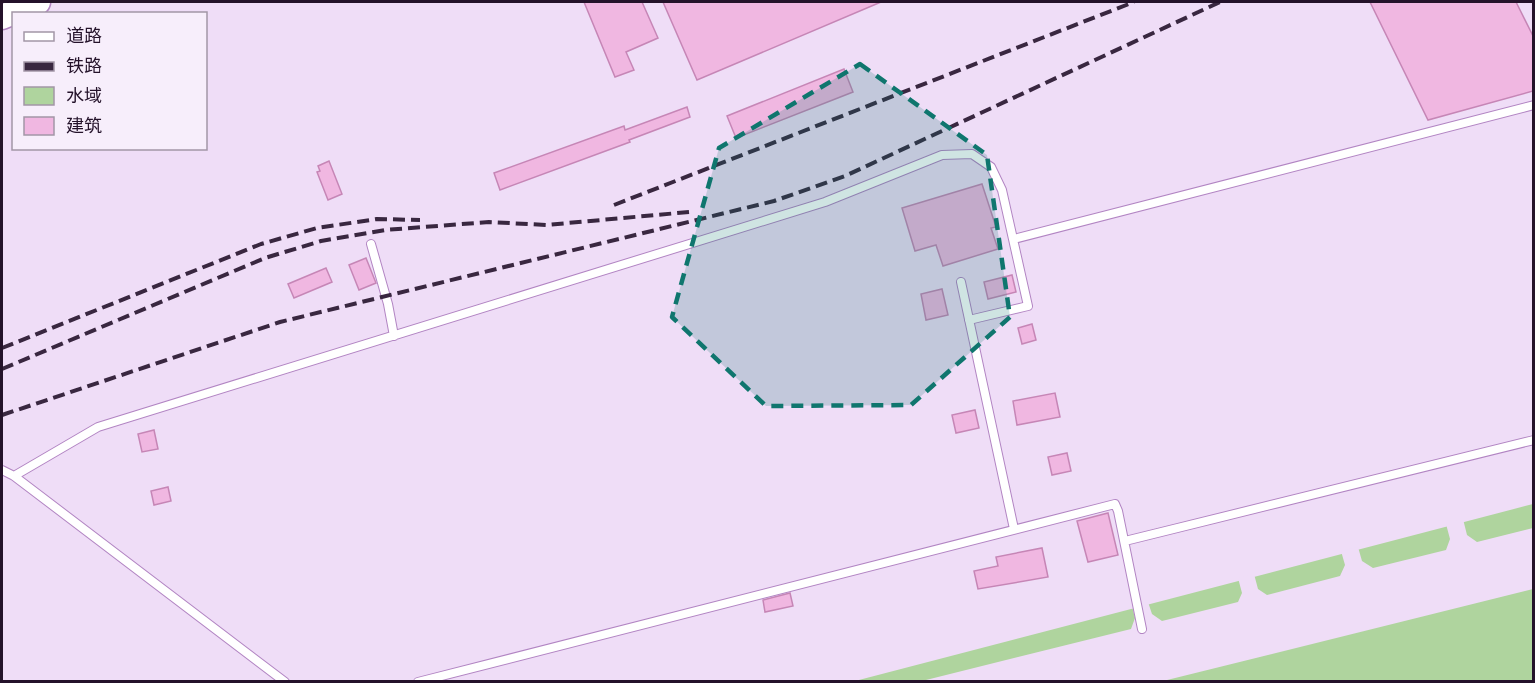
<svg xmlns="http://www.w3.org/2000/svg" width="1535" height="683" font-family="Raleway,'Noto Sans SC',sans-serif">
  <rect width="100%" height="100%" fill="#efddf7"/>
  <!-- water -->
  <path fill="#afd49e" d="M1533,504v177h-678z"/>
  <!-- pier -->
  <path fill="#efddf7" d="M1463,519l4,16 10,7 56,-14v61l-374,93 -237,-1 209,-52 4,-11 -3,-12 16,-4 4,12 10,7 76,-19 4,-9 -4,-15 16,-4 4,15 9,6 73,-19 5,-11 -4,-14 17,-4 4,14 11,7 73,-18 4,-11 -4,-15z"/>
  <!-- building -->
  <path fill="#f0b7e1" stroke="#c686b6" stroke-width="1.5" d="M584,2h58l16,36 -32,14 8,18 -19,7z
    M663,2h218l-184,78z
    M1370,2h146l17,34v55l-105,29z
    M844,69l9,23 -117,46 -9,-22z
    M687,107l3,10 -61,23 1,2 -130,48 -6,-17 130,-47 1,4z
    M329,161l13,33 -14,6 -11,-28 3,-1 -2,-5z
    M982,184l14,43 -5,1 7,21 -55,17 -7,-21 -21,6 -13,-43z
    M366,258l10,25 -17,7 -10,-25z
    M326,268l6,14 -38,16 -6,-14z
    M1012,275l4,17 -28,7 -4,-17z
    M942,289l6,26 -22,5 -5,-26z
    M1032,324l4,16 -14,4 -4,-16z
    M1055,393l5,24 -43,8 -4,-24z
    M975,410l4,18 -23,5 -4,-18z
    M154,430l4,19 -16,3 -4,-18z
    M1067,453l4,18 -19,4 -4,-18z
    M168,487l3,14 -17,4 -3,-14z
    M1108,513l10,42 -30,7 -11,-41z
    M1042,548l6,29 -70,12 -4,-18 24,-5 -2,-9z
    M790,593l3,13 -28,6 -2,-12z"/>
  <g fill="none" stroke-linecap="round" stroke-linejoin="round">
    <defs>
      <path id="lane" d="M1014,239l520,-134
        M371,244l17,60 6,32
        M961,282l53,247
        M2,470l12,6 271,206
        M14,476l84,-49 727,-225 117,-47 30,-1 19,13 11,23 26,116 -59,14
        M1125,541l409,-101
        M418,682l697,-178 3,7 24,118"/>
      <path id="primary" d="M2,17l36,-15"/>
    </defs>
    <!-- lane casing -->
    <use href="#lane" stroke="#b285c3" stroke-width="10"/>
    <!-- primary casing -->
    <use href="#primary" stroke="#b285c3" stroke-width="27"/>
    <!-- lane -->
    <use href="#lane" stroke="#fff" stroke-width="8"/>
    <!-- primary -->
    <use href="#primary" stroke="#fff" stroke-width="24"/>
    <!-- rail -->
    <path stroke="#392740" stroke-width="4" stroke-dasharray="12 6" stroke-linecap="butt" d="M614,205l520,-203
      M2,348l259,-104 56,-16 60,-9 43,1
      M2,369l263,-111 56,-17 64,-11 104,-8 57,3 143,-13
      M2,415l278,-93 494,-121 71,-25 375,-174"/>
  </g>
  <!-- marked area -->
  <path fill="#0f766e" fill-opacity="0.2" stroke="#0f766e" stroke-width="4.5" stroke-dasharray="12 8" stroke-linejoin="round" d="M860,64l127,91 23,162 -99,88 -145,1 -94,-89 47,-169z"/>
  <!-- border -->
  <rect width="1535" height="683" fill="none" stroke="#24122a" stroke-width="6"/>
  <!-- legend -->
  <rect x="12" y="12" width="195" height="138" fill="#f7eefb" stroke="#a396a7" stroke-width="1.5"/>
  <rect x="24" y="32" width="30" height="9" fill="#ffffff" stroke="#a396a7" stroke-width="1.5"/>
  <text x="66" y="42" font-size="18" fill="#24122a">道路</text>
  <rect x="24" y="62" width="30" height="9" fill="#392740" stroke="#a396a7" stroke-width="1.5"/>
  <text x="66" y="72" font-size="18" fill="#24122a">铁路</text>
  <rect x="24" y="87" width="30" height="18" fill="#afd49e" stroke="#a396a7" stroke-width="1.5"/>
  <text x="66" y="102" font-size="18" fill="#24122a">水域</text>
  <rect x="24" y="117" width="30" height="18" fill="#f0b7e1" stroke="#a396a7" stroke-width="1.5"/>
  <text x="66" y="132" font-size="18" fill="#24122a">建筑</text>
</svg>
